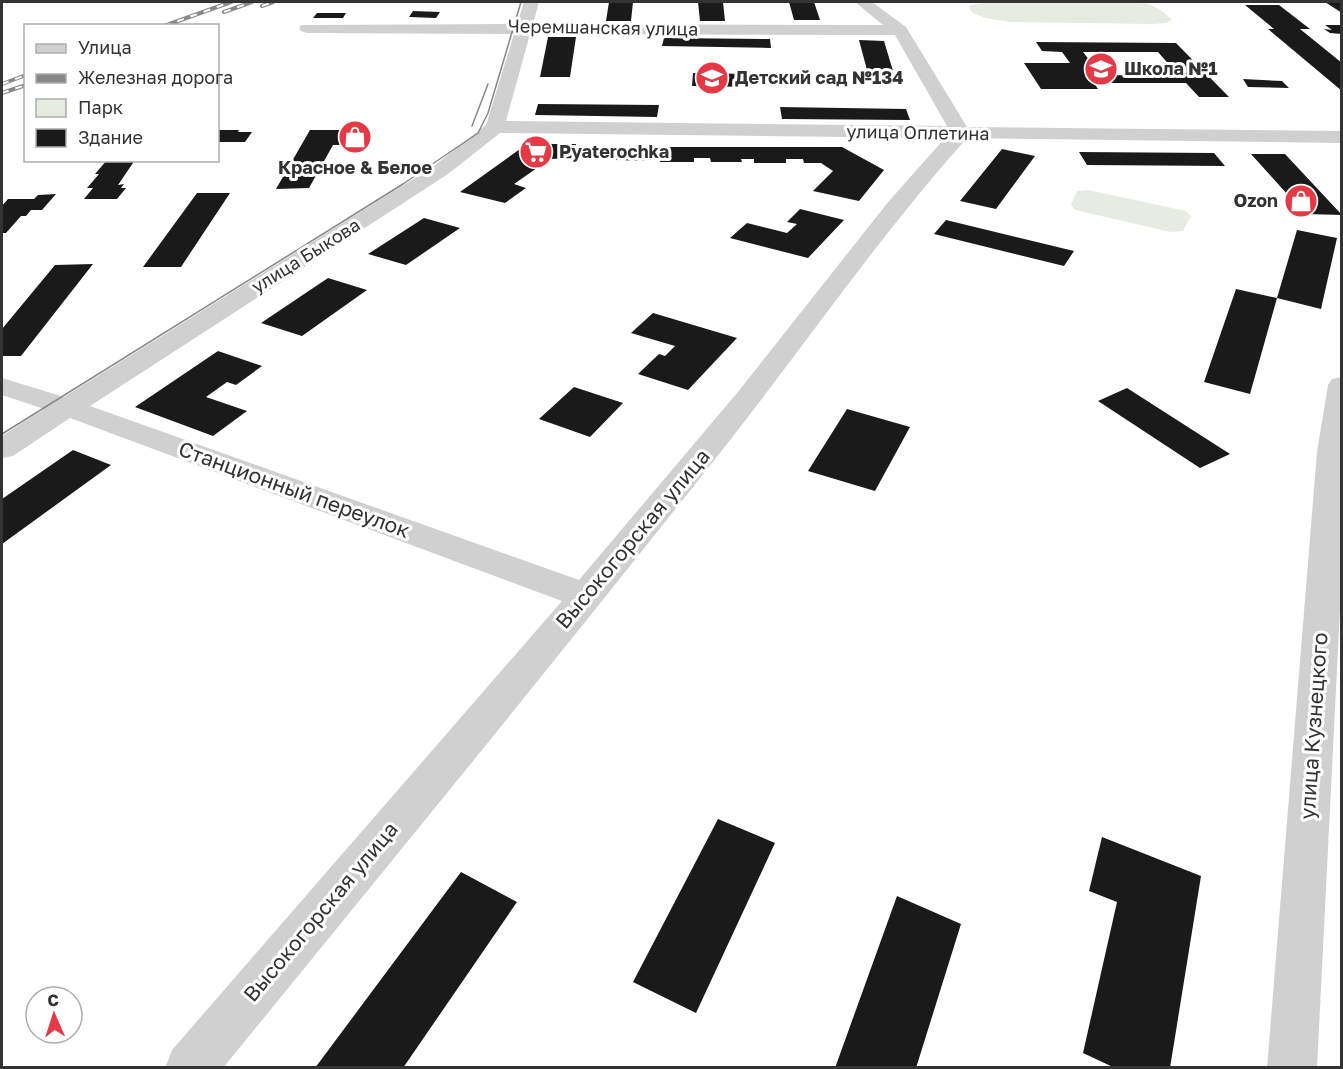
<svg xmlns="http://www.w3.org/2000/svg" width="1343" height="1069" font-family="'Golos Text',sans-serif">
  <rect width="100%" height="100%" fill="#fff"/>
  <!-- green -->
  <path fill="#e6ecdf" d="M988,2h149c16,2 24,7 35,18l-6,3 -14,1 -141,-2 -26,-4 -12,-5 -5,-7z
    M1088,190l98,21 5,5 -8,15 -12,1 -96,-22 -4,-5 6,-14z"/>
  <!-- building -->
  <path fill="#1a1a1a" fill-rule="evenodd" d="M609,2h24l-2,19h-25z
    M698,2h25l2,19h-25z
    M789,2h25l6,18h-26z
    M1325,2h17v11z
    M1245,5h34l31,24h-10l42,34v28l-74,-62h6z
    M413,11l27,1 -4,6 -27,-1z
    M317,13h29l-3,5h-30z
    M1325,25h17v9l-12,-1 -6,-4 8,1z
    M548,37h28l-6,40h-30z
    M664,38l106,1 1,9 -109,-2z
    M859,40l25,1 9,30 -26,-1z
    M1036,42l140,1 53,54h-30l-13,-14h-92l4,6h-57l-17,-26h46l-8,-11 -20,-1zM1083,52h75l21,24 -78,-1z
    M693,73l56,1 1,13 -58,-1z
    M1243,79l39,2 7,7 -41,-1z
    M538,104l121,1 -2,12 -122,-2z
    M780,107l126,2 4,11 -128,-1z
    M218,130h21l-1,2h14l-7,10h-27z
    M310,130h54l-2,3 -5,1 -6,11h-18l-24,43 -33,1z
    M527,144h49l-3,14 -23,1 -36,25 12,4 -21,15 -45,-11z
    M608,147h234l42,23 -25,31 -46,-10 20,-20 -12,-8h-17l-1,-4h-17v4h-32v-4h-13l1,3h-31l-1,-4h-16v4h-34l1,-4h-13v3l-32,-1v-3h-9z
    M1002,149l33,7 -39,53 -36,-8z
    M1079,152l135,1 11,13 -138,-1z
    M1251,154h34l57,61 -37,-1z
    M107,160h28l-17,25 6,-1 -3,4h5l-9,11h-33l9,-11h-6l12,-14h-4z
    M197,193h33l-49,74h-38z
    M56,194l-14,16h-11l-5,6h-5l-15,17h-4v-27l6,-7h26l4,-4z
    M800,209l44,11 -36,38 -78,-20 17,-15 40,10 10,-9 -10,-2z
    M424,218l36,10 -54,37 -38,-11z
    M946,220l128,31 -10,15 -130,-32z
    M1297,230l40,8 -16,71 -44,-11 -27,96 -46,-12 32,-93 41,9z
    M93,264l-72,92h-19v-27l53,-64z
    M328,278l39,12 -65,46 -41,-13z
    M653,313l84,25 -49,52 -50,-16 21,-20 6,2 10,-10 -44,-13z
    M218,351l44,15 -26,19 -9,-3 -21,15 41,14 -34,25 -78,-29z
    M574,387l49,16 -33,34 -51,-18z
    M1127,388l103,66 -30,14 -102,-67z
    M847,409l63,18 -35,64 -67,-20z
    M73,450l38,15 -109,79v-45z
    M718,819l57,24 -79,170 -63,-31z
    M1102,837l99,39 -31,192h-55l-32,-15 34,-151 -28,-11z
    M461,872l56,30 -114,166h-88z
    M897,896l64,28 -45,144h-81z"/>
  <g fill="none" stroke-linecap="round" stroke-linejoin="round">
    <!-- minor -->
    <path fill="#d0d0d0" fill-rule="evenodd" d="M524,2h15l-6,22 350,1 -28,-23h17l34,25 61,100 375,4v12l-375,-5c-87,97 -160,204 -240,306 -166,210 -335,417 -504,624h-58l7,-18 390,-449 -492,-183 -57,38 -11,2v-22l42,-27 -42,-14v-17l62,19 370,-231 52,-41 28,-91 -207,-1 -6,-2 -2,-3 2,-3 216,-1zM530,34l365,1 52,91 -441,-5zM500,133l445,5 -56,63 -152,192 -158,187 -489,-174 358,-232z
      M1342,377v192l-25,499h-50l50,-616 11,-67 4,-6z"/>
    <!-- tram -->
    <path stroke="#888" stroke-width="1.5" d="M472,126l16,-42
      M2,434l401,-250 75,-51 10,-20 33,-111"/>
    <defs>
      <path id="rail" d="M262,6l11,-4
        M224,12l28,-10
        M164,26l67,-24
        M2,84l24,-9
        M2,93l24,-8"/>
    </defs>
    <!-- rail casing -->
    <use href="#rail" stroke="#888" stroke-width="4"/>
    <!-- rail -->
    <use href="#rail" stroke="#fff" stroke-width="2" stroke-dasharray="7" stroke-linecap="butt"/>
  </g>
  <!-- icons -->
  <defs>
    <symbol id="school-disc" viewBox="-11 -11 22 22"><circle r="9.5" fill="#e63946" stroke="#fff"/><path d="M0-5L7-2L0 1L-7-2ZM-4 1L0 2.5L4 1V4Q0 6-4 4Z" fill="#fff"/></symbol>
    <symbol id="shop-disc" viewBox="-11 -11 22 22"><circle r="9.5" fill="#e63946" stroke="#fff"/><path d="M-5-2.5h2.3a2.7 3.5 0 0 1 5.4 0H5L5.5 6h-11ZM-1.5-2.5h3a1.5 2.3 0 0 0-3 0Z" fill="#fff"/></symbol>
    <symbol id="supermarket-disc" viewBox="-11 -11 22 22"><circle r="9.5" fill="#e63946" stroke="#fff"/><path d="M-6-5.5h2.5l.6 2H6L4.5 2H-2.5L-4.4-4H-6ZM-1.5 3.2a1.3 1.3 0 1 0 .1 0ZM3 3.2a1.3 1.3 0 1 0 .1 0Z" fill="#fff"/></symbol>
  </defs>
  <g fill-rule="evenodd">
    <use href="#school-disc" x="1082" y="50" width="38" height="38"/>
    <use href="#school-disc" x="693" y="59" width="38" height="38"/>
    <use href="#shop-disc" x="336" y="118" width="38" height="38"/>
    <use href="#supermarket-disc" x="517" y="133" width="38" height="38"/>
    <use href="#shop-disc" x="1282" y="182" width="38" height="38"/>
  </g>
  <g text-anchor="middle" stroke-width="6" stroke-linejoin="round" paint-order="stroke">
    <!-- far-street labels -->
    <g font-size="18" fill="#333" stroke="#fff">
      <text transform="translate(603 28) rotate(1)" y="6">Черемшанская улица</text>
      <text transform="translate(918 133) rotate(1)" y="6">улица Оплетина</text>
      <text transform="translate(306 256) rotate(-32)" y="6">улица Быкова</text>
    </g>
    <!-- far-poi labels -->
    <g font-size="18" font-weight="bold" fill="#333" stroke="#fff" text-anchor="start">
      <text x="1124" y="75">Школа №1</text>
      <text x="735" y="84">Детский сад №134</text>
      <text x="559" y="158">Pyaterochka</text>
      <text x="355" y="174" text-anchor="middle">Красное &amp; Белое</text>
      <text x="1278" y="207" text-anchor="end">Ozon</text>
    </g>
    <!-- street labels -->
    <g font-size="21" fill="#333" stroke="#fff">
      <text transform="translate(294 490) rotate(20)" y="7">Станционный переулок</text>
      <text transform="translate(633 539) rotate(-50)" y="7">Высокогорская улица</text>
      <text transform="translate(1314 726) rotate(-86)" y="7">улица Кузнецкого</text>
      <text transform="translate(321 912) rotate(-50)" y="7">Высокогорская улица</text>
    </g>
  </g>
  <!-- border -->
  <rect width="1343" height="1069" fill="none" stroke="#333333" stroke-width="6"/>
  <!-- legend -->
  <rect x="24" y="24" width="195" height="138" fill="#ffffff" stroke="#adadad" stroke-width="1.5"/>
  <rect x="36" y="44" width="30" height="9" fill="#d0d0d0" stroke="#adadad" stroke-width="1.5"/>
  <text x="78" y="54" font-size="18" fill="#333333">Улица</text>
  <rect x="36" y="74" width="30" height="9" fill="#888888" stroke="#adadad" stroke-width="1.5"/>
  <text x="78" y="84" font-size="18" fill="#333333">Железная дорога</text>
  <rect x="36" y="99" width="30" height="18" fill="#e6ecdf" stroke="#adadad" stroke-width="1.5"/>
  <text x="78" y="114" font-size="18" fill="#333333">Парк</text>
  <rect x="36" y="129" width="30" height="18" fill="#1a1a1a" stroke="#adadad" stroke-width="1.5"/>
  <text x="78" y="144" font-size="18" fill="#333333">Здание</text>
  <!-- north arrow -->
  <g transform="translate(54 1015) rotate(357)"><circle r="28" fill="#ffffff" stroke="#adadad" stroke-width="1.5"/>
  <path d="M0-4.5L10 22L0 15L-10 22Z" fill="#e63946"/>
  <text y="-9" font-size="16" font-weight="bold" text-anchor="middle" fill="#333333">С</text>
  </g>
</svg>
